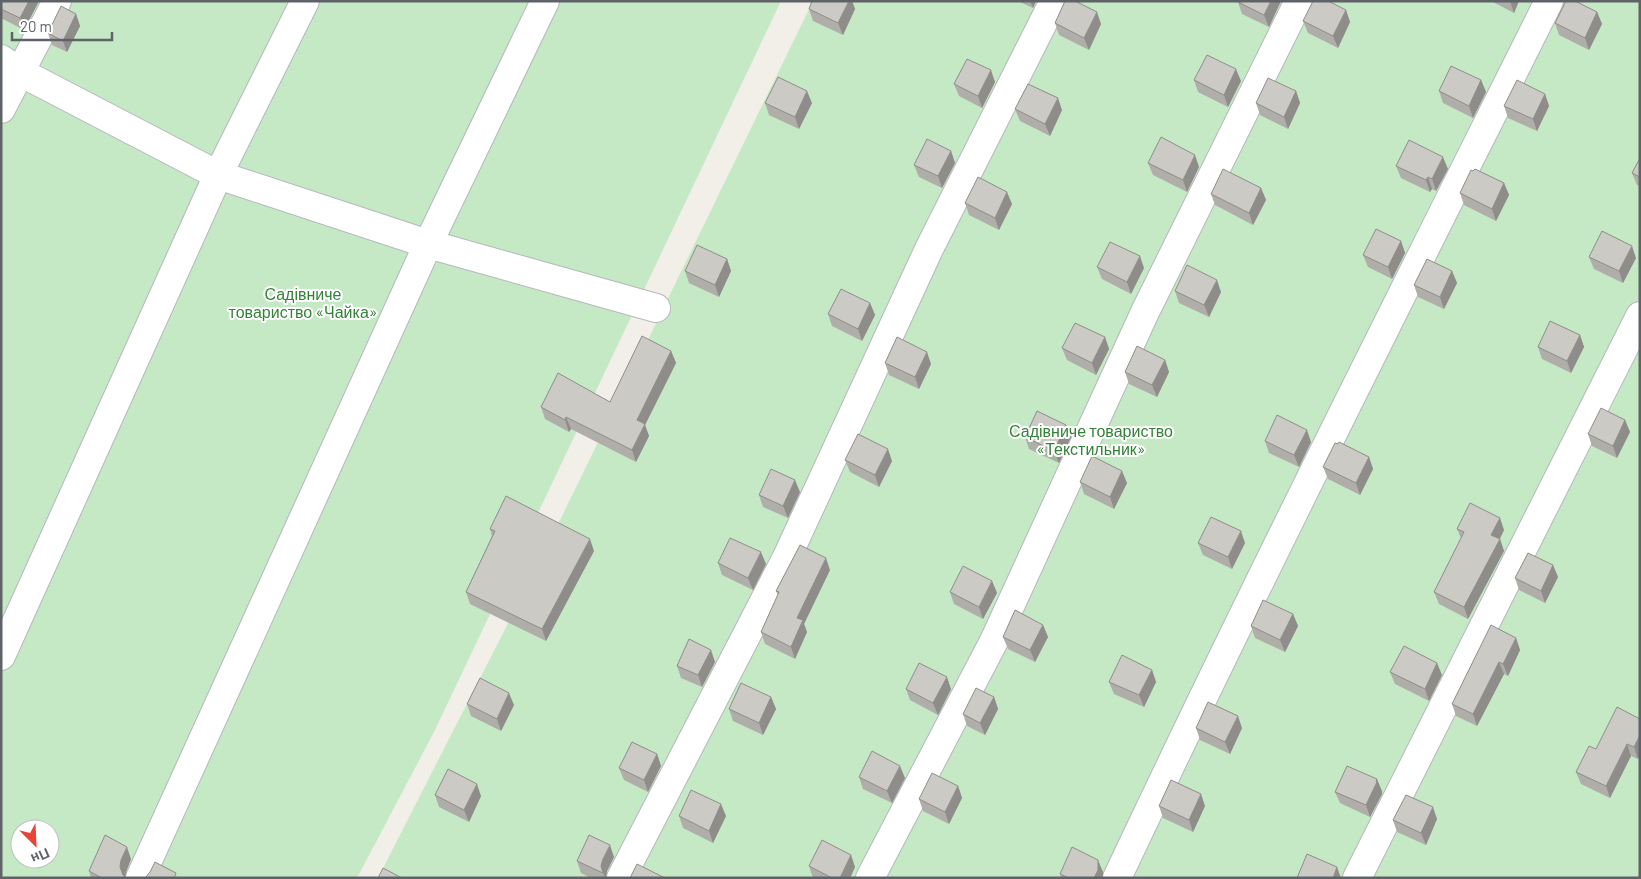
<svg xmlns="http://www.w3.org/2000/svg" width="1641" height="879" font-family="Barlow,sans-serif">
  <rect width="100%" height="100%" fill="#f1efe8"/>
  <!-- green -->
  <path fill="#c5e8c5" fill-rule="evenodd" d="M1,1h780l-347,731 -77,146h-356zM20,829h30v30h-30z
    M813,1h827v877h-1262l168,-329z"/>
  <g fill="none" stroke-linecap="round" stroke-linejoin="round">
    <defs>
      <path id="minor" d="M545,1l-117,243 228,64
        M1,59l19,13 198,103 210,69 -288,634
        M1,109l56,-108
        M1,656l217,-481 87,-174
        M621,878l166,-321 142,-308 125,-248
        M870,878l124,-237 151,-329 154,-311
        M1117,878c139,-295 286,-585 432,-877
        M1357,878l283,-562"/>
    </defs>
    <!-- minor casing -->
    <use href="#minor" stroke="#b5b8bc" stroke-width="30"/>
    <!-- minor -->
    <use href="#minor" stroke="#fff" stroke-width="28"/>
  </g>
  <!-- wall -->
  <path fill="#afaea9" d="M1,1l37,2 -14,27 -23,-12z
    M812,1h40l3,8 -12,26 -30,-14 -4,-12z
    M1018,1h18l-3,7z
    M1281,1l-12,26 -27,-13 -4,-12z
    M1491,1h28l-5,12z
    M1346,10l4,12 -12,26 -30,-15 -5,-12z
    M1597,12l5,12 -13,26 -30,-15 -4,-12z
    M76,14l4,12 -13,26 -15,-7 -4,-12z
    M1055,23l46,1 -12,26 -30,-15z
    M1194,80l47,1 -13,26 -30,-15z
    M1481,80l5,12 -13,26 -30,-15 -4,-12z
    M995,82l-13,26 -23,-12 -5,-12z
    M1296,91l4,12 -12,26 -28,-14 -4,-12z
    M1545,94l4,12 -12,25 -29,-13 -4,-12z
    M765,103h47l-13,26 -30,-14z
    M1015,109l47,1 -12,26 -30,-15z
    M951,151l4,12 -13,25 -23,-11 -5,-12z
    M1640,158v28l-3,-1 -5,-12z
    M1148,163l51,4 -12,25 -34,-17z
    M1396,166l52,3 -12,22 -4,-2 -2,3 -29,-14z
    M1504,183l5,12 -13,26 -32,-16 -4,-12z
    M1261,188l5,12 -13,25 -38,-20 -4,-11z
    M965,203l47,1 -13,26 -30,-15z
    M1401,241l4,12 -13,26 -24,-12 -5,-12z
    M1589,257l47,1 -13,25 -29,-14z
    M727,259l4,12 -12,26 -30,-14 -4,-12z
    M1097,267l47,1 -13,26 -29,-15z
    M1452,271l5,12 -13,26 -26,-12 -4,-12z
    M1175,291l46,1 -12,25 -30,-14z
    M870,303l5,12 -13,26 -30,-15 -4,-12z
    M1580,335l4,12 -13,26 -29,-14 -4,-12z
    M1105,337l4,12 -13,26 -29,-15 -5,-12z
    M671,351l5,12 -31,62 4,11 -13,26 -65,-33 -2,3 -24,-13 -4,-12 69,-5z
    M1165,360l4,12 -12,25 -28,-13 -4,-12z
    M885,363l46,1 -12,25 -30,-14z
    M1625,420l5,12 -13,26 -25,-12 -4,-12z
    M1025,437h46l-12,26 -30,-14z
    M1265,441l46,1 -12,25 -30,-14z
    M1369,457l4,12 -13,26 -32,-16 -5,-12z
    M845,460l47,1 -13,26 -29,-15z
    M1080,482l47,1 -13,26 -30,-15z
    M800,492l-12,26 -25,-11 -4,-12z
    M490,529l104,22 -48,90 -76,-37 -4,-12 26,-56z
    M1457,529l47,1 -4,9 4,12 -36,68 -29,-15 -5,-12 27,-54z
    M1198,543h47l-13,26 -29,-14z
    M718,563l48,1 -13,26 -31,-15z
    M1553,565l5,12 -13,26 -26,-13 -4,-12z
    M830,570l-26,54 3,8 -12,27 -30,-15 -4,-12 17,-37 -2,-4z
    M992,581l5,12 -14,26 -29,-15 -4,-12z
    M1293,614l5,12 -13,26 -30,-14 -4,-12z
    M1043,625l5,12 -13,25 -27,-13 -5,-12z
    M1516,638l4,12 -12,26 -4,-2 -27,52 -21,-10 -4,-12z
    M715,662l-13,25 -21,-9 -4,-12z
    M1152,670l4,12 -12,25 -30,-13 -5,-12z
    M1390,672l52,3 -13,26 -34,-17z
    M906,689h45l-13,26 -28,-15z
    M771,697l5,12 -13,26 -30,-14 -4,-12z
    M994,697l4,12 -13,26 -18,-9 -4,-12z
    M467,704l47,1 -13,26 -30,-15z
    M1640,719l-2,40 -7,-3 -21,42 -29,-14 -5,-12 20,-23z
    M1196,728h46l-12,26 -30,-14z
    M657,754l4,12 -13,26 -24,-12 -5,-12z
    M859,777l46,1 -13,25 -29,-14z
    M958,786l4,12 -13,26 -26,-13 -4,-12z
    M1382,791v3l-12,23 -30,-14 -5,-11z
    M435,795l46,1 -12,26 -30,-15z
    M1159,806h46l-12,26 -30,-14z
    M679,816h47l-13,27 -30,-15z
    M1437,819l-11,26 -29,-13 -4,-12z
    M851,855l4,12 -5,11h-37l-4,-12z
    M614,857l-7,14 -1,7h-15l-10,-5 -4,-12z
    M131,859l-5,13 -1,5 1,1h-35l-2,-7z
    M1103,872v6h-42l-1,-4z"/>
  <!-- shaded-wall -->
  <path fill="#8f8d8a" d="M29,1h9v2l-14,27 -4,-12z
    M849,1h3l3,8 -12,26 -5,-12z
    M1030,1h6l-3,7z
    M1271,1h10l-12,26 -5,-12z
    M1510,1h9l-5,12z
    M1346,10l4,12 -12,26 -5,-12z
    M1097,12l4,12 -12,26 -5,-12z
    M1597,12l5,12 -13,26 -4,-12z
    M76,14l4,12 -13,26 -4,-11z
    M1236,69l5,12 -13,26 -4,-12z
    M991,70l4,12 -13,26 -4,-12z
    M1481,80l5,12 -13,26 -4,-12z
    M807,91l5,12 -13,26 -4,-12z
    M1296,91l4,12 -12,26 -4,-12z
    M1545,94l4,12 -12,25 -4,-12z
    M1058,98l4,12 -12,26 -5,-12z
    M951,151l4,12 -13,25 -4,-12z
    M1195,155l4,12 -12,25 -4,-12z
    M1443,157l5,12 -12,22 -4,-12z
    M1428,177l4,12 -2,3 -4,-12z
    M1504,183l5,12 -13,26 -4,-12z
    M1261,188l5,12 -13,25 -4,-12z
    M1007,192l5,12 -13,26 -4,-12z
    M1401,241l4,12 -13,26 -4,-12z
    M1632,246l4,12 -13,25 -4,-12z
    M1140,256l4,12 -13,26 -4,-12z
    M727,259l4,12 -12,26 -4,-12z
    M1452,271l5,12 -13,26 -4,-12z
    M1217,280l4,12 -12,25 -5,-12z
    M870,303l5,12 -13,26 -4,-12z
    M1580,335l4,12 -13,26 -4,-12z
    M1105,337l4,12 -13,26 -4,-12z
    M671,351l5,12 -31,62 4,11 -13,26 -4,-12 5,-30z
    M927,352l4,12 -12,25 -4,-12z
    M1165,360l4,12 -12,25 -5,-12z
    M566,417l5,12 -2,3 -4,-12z
    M1625,420l5,12 -13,26 -4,-12z
    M1066,425l5,12 -12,26 -5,-12z
    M1307,430l4,12 -12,25 -5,-12z
    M888,449l4,12 -13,26 -4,-12z
    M1369,457l4,12 -13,26 -4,-12z
    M1122,471l5,12 -13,26 -4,-12z
    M795,480l5,12 -12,26 -5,-12z
    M1500,518l4,12 -5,10 1,-1 4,12 -36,68 -4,-12 27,-72z
    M1241,531l4,12 -13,26 -4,-12z
    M590,539l4,12 -48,90 -4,-12z
    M761,552l5,12 -13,26 -5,-12z
    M826,558l4,12 -26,54 3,8 -12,27 -4,-12 6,-29z
    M1553,565l5,12 -13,26 -4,-12z
    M992,581l5,12 -14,26 -4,-12z
    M1293,614l5,12 -13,26 -5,-12z
    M1043,625l5,12 -13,25 -5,-12z
    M1516,638l4,12 -12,26 -5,-12z
    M711,650l4,12 -13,25 -4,-12z
    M1499,662l5,12 -27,52 -4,-12z
    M1437,663l5,12 -13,26 -4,-12z
    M1152,670l4,12 -12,25 -5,-12z
    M947,677l4,12 -13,26 -5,-12z
    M509,693l5,12 -13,26 -4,-12z
    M771,697l5,12 -13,26 -4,-12z
    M994,697l4,12 -13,26 -5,-12z
    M1238,716l4,12 -12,26 -5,-12z
    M1640,735v21l-2,3 -4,-12z
    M1627,744l4,12 -21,42 -4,-12z
    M657,754l4,12 -13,26 -4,-12z
    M900,766l5,12 -13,25 -5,-12z
    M1377,779l5,12v3l-12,23 -4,-12z
    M477,784l4,12 -12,26 -5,-12z
    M958,786l4,12 -13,26 -4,-12z
    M1201,794l4,12 -12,26 -4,-12z
    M721,804l5,12 -13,27 -4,-12z
    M1433,807l4,12 -11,26 -5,-12z
    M610,845l4,12 -7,14 -1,7h-1l-4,-12 2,-7z
    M127,847l4,12 -5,13 -1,6h-1l-4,-11 1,-7z
    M851,855l4,12 -5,11h-10z
    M1098,860l5,12v6h-9z
    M1337,867l4,11h-8z"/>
  <!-- building -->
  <path fill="#cccac5" stroke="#8f8d8a" d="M1,1h28l-9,17 -19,-9z
    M812,1h37l-11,22 -29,-14z
    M1065,1h10l22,11 -13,26 -29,-15z
    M1238,1h33l-7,14 -26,-13z
    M1313,1h15l18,9 -13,26 -30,-15z
    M1566,1h9l22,11 -12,26 -30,-15z
    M61,6l15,8 -13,27 -15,-8z
    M1207,55l29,14 -12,26 -30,-15z
    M967,59l24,11 -13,26 -24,-12z
    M1451,66l30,14 -12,26 -30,-15z
    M778,77l29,14 -12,26 -30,-14z
    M1268,78l28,13 -12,26 -28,-14z
    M1517,80l28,14 -12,25 -29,-13z
    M1028,84l30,14 -13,26 -30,-15z
    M1161,137l34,18 -12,25 -35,-17z
    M927,139l24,12 -13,25 -24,-11z
    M1409,140l34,17 -11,22 -4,-2 -2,3 -30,-14z
    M1640,158v19l-8,-4z
    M1223,169l38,19 -12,25 -38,-19z
    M1475,169l29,14 -12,26 -32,-16 11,-23 2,1z
    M978,177l29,15 -12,26 -30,-15z
    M1376,229l25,12 -13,26 -25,-12z
    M1602,231l30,15 -13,25 -30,-14z
    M1110,242l30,14 -13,26 -30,-15z
    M697,245l30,14 -12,26 -30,-14z
    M1427,259l25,12 -12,26 -26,-12z
    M1187,265l30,15 -13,25 -29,-14z
    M841,289l29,14 -12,26 -30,-15z
    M1550,321l30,14 -13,26 -29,-14z
    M1075,323l30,14 -13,26 -30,-15z
    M642,336l29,15 -34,69 8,4 -13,26 -66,-33 -1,3 -24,-13 17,-34 52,29z
    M897,337l30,15 -12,25 -30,-14z
    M1137,346l28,14 -13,25 -27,-13z
    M1601,408l24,12 -12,26 -25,-12z
    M1037,411l29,14 -12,26 -29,-14z
    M1277,415l30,15 -13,25 -29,-14z
    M858,434l30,15 -13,26 -30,-15z
    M1339,442l30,15 -13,26 -33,-16 12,-24 3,1z
    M1092,456l30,15 -12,26 -30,-15z
    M771,469l24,11 -12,26 -24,-11z
    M506,496l84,43 -48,90 -76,-37 29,-61 -5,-2z
    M1470,503l30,15 -9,17 9,4 -36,68 -30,-15 30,-60 -7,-3z
    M1211,517l30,14 -13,26 -30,-14z
    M730,538l31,14 -13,26 -30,-15z
    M800,545l26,13 -29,60 6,2 -12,27 -30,-15 18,-40 -3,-1z
    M1528,553l25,12 -12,26 -26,-13z
    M963,566l29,15 -13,26 -29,-15z
    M1263,600l30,14 -13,26 -29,-14z
    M1015,610l28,15 -13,25 -27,-13z
    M1491,625l25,13 -13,26 -4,-2 -26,52 -21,-10z
    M689,639l22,11 -13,25 -21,-9z
    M1404,646l33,17 -12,26 -35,-17z
    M1122,655l30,15 -13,25 -30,-13z
    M919,663l28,14 -14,26 -27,-14z
    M480,678l29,15 -12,26 -30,-15z
    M741,683l30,14 -12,26 -30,-14z
    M976,688l18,9 -14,26 -17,-9z
    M1208,702l30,14 -13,26 -29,-14z
    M1617,707l23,12v16l-6,12 -7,-3 -21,42 -30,-14 13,-26 7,3z
    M632,742l25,12 -13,26 -25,-12z
    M872,751l28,15 -13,25 -28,-14z
    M1347,766l30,13 -1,3h1l-11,23 -31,-13z
    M448,769l29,15 -13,26 -29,-15z
    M932,773l26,13 -13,26 -26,-13z
    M1171,780l30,14 -12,26 -30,-14z
    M691,790l30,14 -12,27 -30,-15z
    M1406,795l27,12 -12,26 -28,-13z
    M105,835l22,12 -6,13 -1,7 3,8 3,3h-24l-13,-7z
    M589,835l21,10 -7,14 -2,7 2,7 -26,-12z
    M822,840l29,15 -11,23h-8l-23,-12z
    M1072,847l26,13v10l-4,8h-25l-9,-4z
    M1307,854l30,13 -4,11h-36z
    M155,862l21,11 -2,5h-29l5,-6z
    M637,864l28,14h-35z
    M383,868l19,10h-24z"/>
  <g text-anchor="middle" stroke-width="4" stroke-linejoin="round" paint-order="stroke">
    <!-- park labels -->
    <g font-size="16" fill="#348238" stroke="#fff">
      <text x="303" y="300">Садівниче<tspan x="303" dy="18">товариство «Чайка»</tspan></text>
      <text x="1091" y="437">Садівниче товариство<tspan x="1091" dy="18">«Текстильник»</tspan></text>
    </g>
  </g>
  <!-- border -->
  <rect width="1641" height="879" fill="none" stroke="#5f6368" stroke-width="5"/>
  <!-- north arrow -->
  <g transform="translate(35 844) rotate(156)"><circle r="24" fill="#ffffff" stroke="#bfc1c3"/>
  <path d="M0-4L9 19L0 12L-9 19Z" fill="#ea4335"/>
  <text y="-8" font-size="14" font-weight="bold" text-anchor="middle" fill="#5f6368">Пн</text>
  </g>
  <!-- scale -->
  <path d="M12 32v8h100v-8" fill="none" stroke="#5f6368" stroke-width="2.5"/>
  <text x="20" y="32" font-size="15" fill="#5f6368" stroke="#ffffff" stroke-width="4" paint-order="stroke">20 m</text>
</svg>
